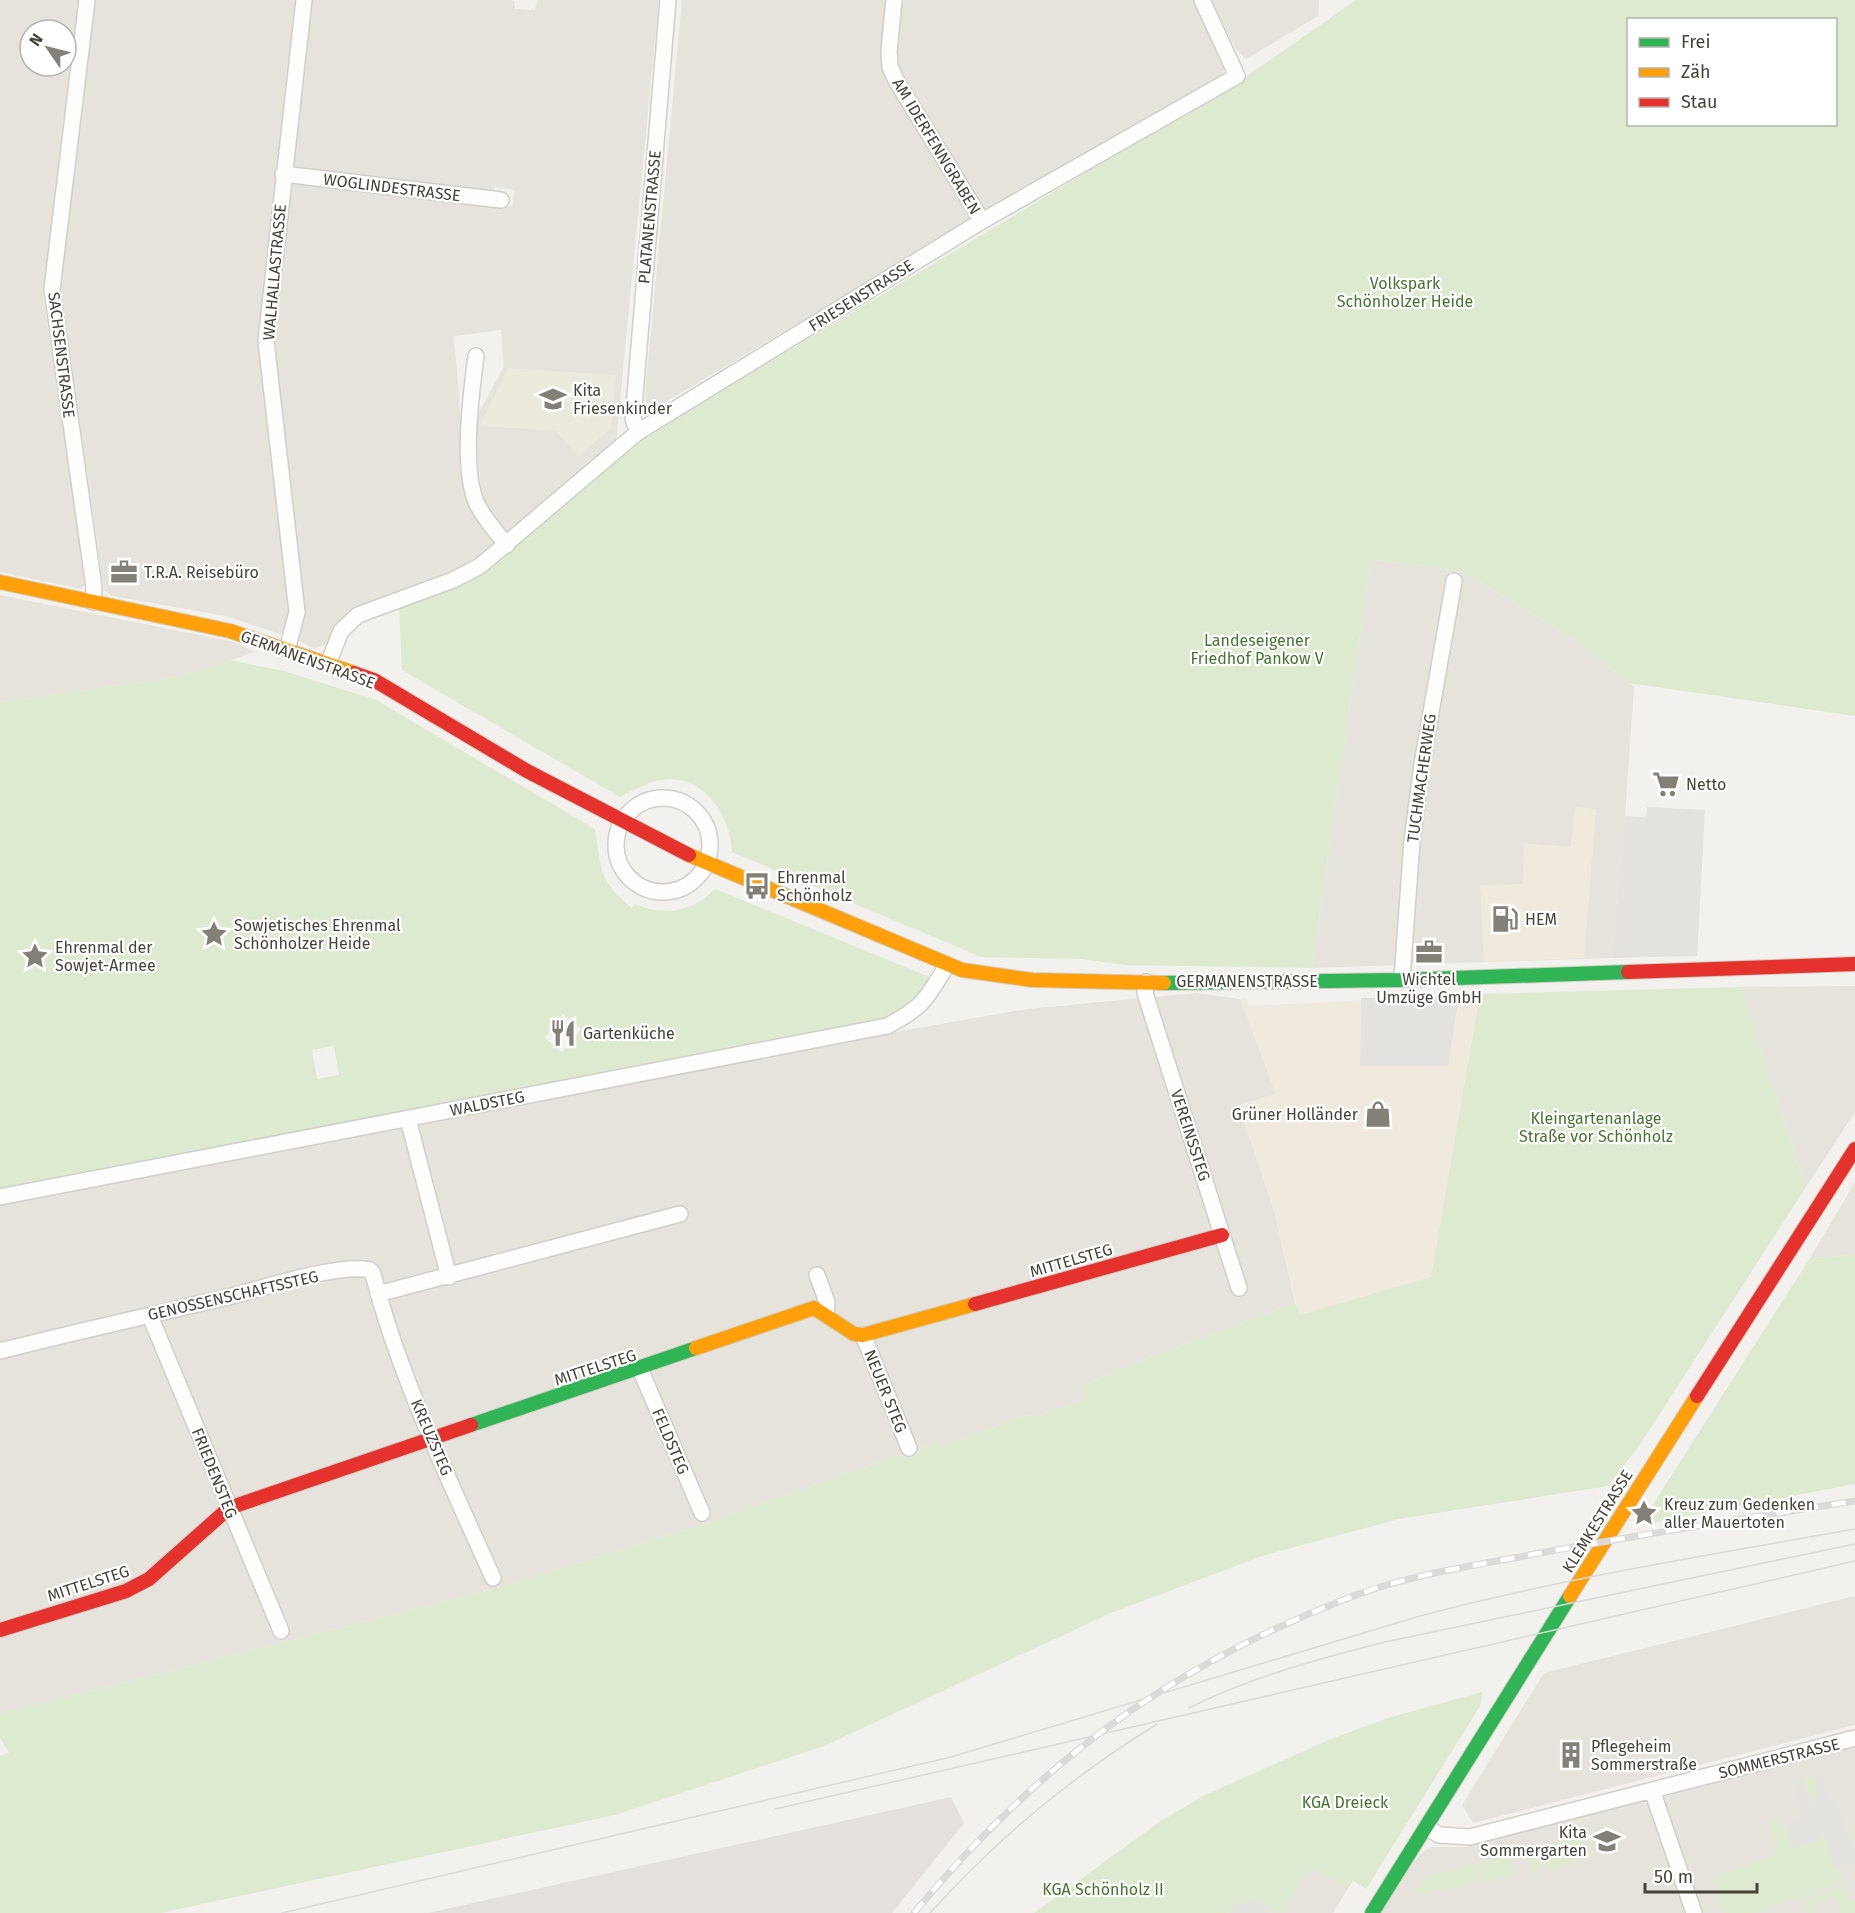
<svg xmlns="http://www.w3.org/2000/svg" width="1855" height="1913" font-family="'Fira Sans',sans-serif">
  <rect width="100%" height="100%" fill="#f2f1ed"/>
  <!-- residential -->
  <path fill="#e5e3db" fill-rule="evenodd" d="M0,0h78l-35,295 44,285 -5,8h-5l-77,-16zM30,30h36v36h-36z
    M95,0h206l-41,339 30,276 -5,16 -5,3 -54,-18 -114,-20 -8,-6 -44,-308z
    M312,0h198l4,1 1,8 20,1 2,-10h122l-43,442 -107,93 -5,-3 -8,-7 -14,-27 -8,-76 30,-56 -3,-36 -47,6 13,159 12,27 17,22 -12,13 -152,76 -4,10 -13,6 -20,-10 -25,-302 21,-156 221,25 3,-16 -20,-3 -1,5 -201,-23z
    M682,0h204l-5,50 3,22 89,143 -1,5 -318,189 -8,-4 -1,-9z
    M900,0h293l32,63v6l-6,9 -232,133 -5,-3 -84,-141 -3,-13z
    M1211,0h108l-1,16 -72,43 -11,-11z
    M1371,559l92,13 110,66 61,49 -9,129 -14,142 -299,10z
    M0,595l234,47 21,10 -72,24 -183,26z
    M1855,986v126l-49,75 -65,-200z
    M1196,993l44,6 36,95 -37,11 36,109 20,89 -145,54 -68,29 3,13 -49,18 -11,-2 -81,31 -6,-5 -240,85 -212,65 -486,123v-511l912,-174 115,-20z
    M1855,1182v73l-45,3 34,-57z
    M1855,1596v129l-382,98 -11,-18 82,-132z
    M1855,1745v168h-154l-38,-116z
    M1641,1801l8,4 38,108h-311l46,-61 9,-5h36z
    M1329,1864l24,16 -20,33h-149z"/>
  <!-- commercial -->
  <path fill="#f0eade" d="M1575,807l21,2 -12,149 -100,4 -4,-77 43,-1 1,-41 47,4z
    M1480,994l-48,283 -133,39 -24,-102 -37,-109 38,-11 -36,-95 6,-1 3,8z"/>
  <!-- industrial -->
  <path fill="#e4e1dd" d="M951,1797l13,26 -72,90h-464z"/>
  <!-- education -->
  <path fill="#ece9dd" d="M508,368l108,7 -5,54 -33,28 -22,-26 -76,-5z"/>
  <!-- green -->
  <path fill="#deeacf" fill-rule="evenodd" d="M1356,0h499v716l-226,-33 -56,-45 -110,-66 -92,-13 -59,409 -186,-3 -44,-6 -101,-2 -33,-14 -216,-91c-1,-34 -25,-74 -64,-73 -17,1 -33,10 -48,18l-218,-127 -3,-64 69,-25 19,-11 145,-126 612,-366zM1628,20h208v104h-208z
    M229,660l55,11 92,29 219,129c7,40 3,52 37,79l3,-4c29,13 57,8 80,-15l217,89 -13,20 -39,24 -880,169v-489l183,-26zM563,1014l18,15 -19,23 -17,-14zM334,1046l5,29 -22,4 -5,-29z
    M1741,987l65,200 -167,259 -31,40 -209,33 -137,37 -151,57 -287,133 -209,69 -454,98h-161v-157l9,-3 -9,-15v-24l486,-123 212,-65 240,-85 6,5 81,-31 11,2 49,-18 -3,-13 68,-29 145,-54 5,12 131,-38 49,-283z
    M1855,1255v229l-215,41 170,-267z
    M1482,1692l-2,14 -114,183 -13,-8 -5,8 -33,-20 -8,3 -25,41 -47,-11 -5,11h-196l124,-90 45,-27 128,-57 57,-21z
    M1813,1775l6,17 -7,10 23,66h4l3,14 -87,31h-30l-13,-35 64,-23 -7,-33 9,-2 1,6 6,-1 7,24 30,-11 -20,-60z
    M1579,1836l6,20 -12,3 1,5 -24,6 -2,-5 -12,3 3,8 -4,2 -9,-27z
    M1510,1855l6,21 -32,6 -6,-19z
    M1475,1864l4,19 -65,11 11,-17z
    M1844,1886l3,9 8,8v10h-16l-6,-17 -21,8 3,9h-7l-4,-13z"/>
  <!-- parking -->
  <path fill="#e4e2de" d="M1647,807l58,3 -8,146 -86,2 14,-142 21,1z
    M1459,997l-11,69h-88l1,-68z
    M1819,1773l11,25 5,3 20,49v11l-19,8 -24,-67 7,-10 -6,-17z
    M1802,1778l21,60 -31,11 -7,-27 8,1v-3l9,-2 1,2 -10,-40z
    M1250,1898l22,10 -3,5h-39l5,-11 9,3z"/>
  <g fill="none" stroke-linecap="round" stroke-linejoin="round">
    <defs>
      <path id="street" d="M87,0l-35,289 42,298 -1,15
        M894,0l-5,51 1,16 6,13 86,141
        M283,174l218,26
        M476,356c-5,38 -15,113 1,148 8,16 19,28 30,41
        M638,432l-5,-13 35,-419
        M287,650l10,-38 -31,-271 38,-341
        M328,664l13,-33 17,-16 95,-35 27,-14 158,-134 344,-211 255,-145 -35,-76
        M616 845a47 47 0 1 1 94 0a47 47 0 1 1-94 0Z
        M1402,978l10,-137 10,-77 32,-183
        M1146,982l-1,11 94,295
        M408,1119l41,158
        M0,1197l887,-171c37,-19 40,-28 60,-61
        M817,1275l10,27 -1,12
        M378,1294l302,-80
        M150,1316l131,315
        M863,1335l46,113
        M0,1351c78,-20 157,-37 236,-56 30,-8 105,-32 134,-25l3,4c27,105 76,205 120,304
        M640,1369l62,144
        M1652,1790l42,123
        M1426,1827l13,8 31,2 385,-99"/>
      <path id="fast" d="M1164,983l235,-3 229,-8
        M471,1425l225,-77
        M1372,1913l198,-317"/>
      <path id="slow" d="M0,582l230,49 124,42
        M689,855l273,115 70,10 132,3
        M696,1348l118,-40 40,26 9,1 112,-31
        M1570,1596l127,-200"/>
      <path id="jam" d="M354,673l20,7 153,91 162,84
        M1628,972l227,-8
        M975,1304l247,-69
        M1697,1396l158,-247
        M0,1630l126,-39 23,-12 80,-71 242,-83"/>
    </defs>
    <!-- street casing -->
    <use href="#street" stroke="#d0cfcb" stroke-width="18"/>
    <!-- fast casing -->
    <use href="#fast" stroke="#d0cec4" stroke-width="16"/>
    <!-- slow casing -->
    <use href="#slow" stroke="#d0cec4" stroke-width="16"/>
    <!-- jam casing -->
    <use href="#jam" stroke="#d0cec4" stroke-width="16"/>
    <!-- street -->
    <use href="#street" stroke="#fdfdfc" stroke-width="15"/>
    <!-- fast -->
    <use href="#fast" stroke="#30b455" stroke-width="14"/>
    <!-- slow -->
    <use href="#slow" stroke="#ff9f0a" stroke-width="14"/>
    <!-- jam -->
    <use href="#jam" stroke="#e5322d" stroke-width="14"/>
    <!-- tram -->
    <path stroke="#dadad9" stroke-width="1.5" d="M1189,1708c62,-31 129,-49 196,-66l470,-98
      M775,1809l1080,-248
      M282,1913l669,-156 469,-141c143,-38 289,-61 435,-87
      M930,1913c69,-76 140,-135 227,-189"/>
    <defs>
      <path id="rail" d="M914,1913c122,-147 250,-243 429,-313 59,-24 124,-33 186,-45 109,-20 217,-37 326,-54"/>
    </defs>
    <!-- rail casing -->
    <use href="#rail" stroke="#dadad9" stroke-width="7"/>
    <!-- rail -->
    <use href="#rail" stroke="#fff" stroke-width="4.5" stroke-dasharray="14" stroke-linecap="butt"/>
  </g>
  <!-- icons -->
  <defs>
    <symbol id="school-bare" viewBox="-9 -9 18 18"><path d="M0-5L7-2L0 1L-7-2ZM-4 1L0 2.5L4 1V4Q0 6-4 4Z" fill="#848078" stroke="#fff" stroke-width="2.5" paint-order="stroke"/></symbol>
    <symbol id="office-bare" viewBox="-9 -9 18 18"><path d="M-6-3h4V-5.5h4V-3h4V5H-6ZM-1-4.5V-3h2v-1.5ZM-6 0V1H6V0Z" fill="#848078" stroke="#fff" stroke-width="2.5" paint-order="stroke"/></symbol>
    <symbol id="supermarket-bare" viewBox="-9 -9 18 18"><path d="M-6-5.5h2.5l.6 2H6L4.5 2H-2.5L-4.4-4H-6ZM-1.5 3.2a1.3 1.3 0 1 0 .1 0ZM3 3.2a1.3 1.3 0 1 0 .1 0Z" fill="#848078" stroke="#fff" stroke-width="2.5" paint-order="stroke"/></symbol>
    <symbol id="bus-bare" viewBox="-9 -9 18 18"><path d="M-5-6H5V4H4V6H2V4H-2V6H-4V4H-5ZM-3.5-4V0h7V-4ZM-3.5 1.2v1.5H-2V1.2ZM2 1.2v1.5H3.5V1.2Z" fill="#848078" stroke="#fff" stroke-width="2.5" paint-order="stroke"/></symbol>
    <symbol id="fuel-bare" viewBox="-9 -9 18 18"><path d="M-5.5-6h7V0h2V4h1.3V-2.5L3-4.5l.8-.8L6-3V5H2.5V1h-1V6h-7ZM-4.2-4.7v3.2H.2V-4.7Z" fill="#848078" stroke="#fff" stroke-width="2.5" paint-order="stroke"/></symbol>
    <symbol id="sight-bare" viewBox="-9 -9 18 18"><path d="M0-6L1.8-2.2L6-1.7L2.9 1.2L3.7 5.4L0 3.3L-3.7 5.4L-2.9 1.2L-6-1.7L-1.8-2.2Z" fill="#848078" stroke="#fff" stroke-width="2.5" paint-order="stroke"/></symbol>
    <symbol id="restaurant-bare" viewBox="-9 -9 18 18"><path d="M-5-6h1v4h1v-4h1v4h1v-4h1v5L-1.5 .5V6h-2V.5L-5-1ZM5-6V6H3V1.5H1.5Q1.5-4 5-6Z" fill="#848078" stroke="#fff" stroke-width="2.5" paint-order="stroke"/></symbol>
    <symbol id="shop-bare" viewBox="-9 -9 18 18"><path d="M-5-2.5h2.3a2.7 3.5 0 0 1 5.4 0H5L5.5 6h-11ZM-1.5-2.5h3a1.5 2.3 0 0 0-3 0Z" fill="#848078" stroke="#fff" stroke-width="2.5" paint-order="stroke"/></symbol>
    <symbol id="building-bare" viewBox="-9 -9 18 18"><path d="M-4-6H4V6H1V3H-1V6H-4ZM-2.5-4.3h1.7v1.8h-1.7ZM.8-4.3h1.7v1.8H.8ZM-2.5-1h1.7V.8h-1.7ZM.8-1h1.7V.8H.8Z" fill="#848078" stroke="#fff" stroke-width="2.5" paint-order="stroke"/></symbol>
  </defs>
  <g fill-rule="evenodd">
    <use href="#school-bare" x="534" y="380" width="38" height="38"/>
    <use href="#office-bare" x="105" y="553" width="38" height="38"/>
    <use href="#supermarket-bare" x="1647" y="765" width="38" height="38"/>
    <use href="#bus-bare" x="738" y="867" width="38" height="38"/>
    <use href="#fuel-bare" x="1486" y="900" width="38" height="38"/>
    <use href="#sight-bare" x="195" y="915" width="38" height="38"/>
    <use href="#office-bare" x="1410" y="933" width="38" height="38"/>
    <use href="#sight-bare" x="16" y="937" width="38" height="38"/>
    <use href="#restaurant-bare" x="544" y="1014" width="38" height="38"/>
    <use href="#shop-bare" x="1359" y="1095" width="38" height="38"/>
    <use href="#sight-bare" x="1625" y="1494" width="38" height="38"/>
    <use href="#building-bare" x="1552" y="1736" width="38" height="38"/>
    <use href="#school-bare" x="1588" y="1822" width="38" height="38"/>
  </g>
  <g text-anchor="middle" stroke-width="4.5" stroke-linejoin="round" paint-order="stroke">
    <!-- street labels -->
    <g font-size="16" fill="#484339" stroke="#fff">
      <text transform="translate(937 146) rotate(59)" y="6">AM IDERFENNGRABEN</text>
      <text transform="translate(392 187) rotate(7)" y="6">WOGLINDESTRASSE</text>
      <text transform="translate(649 217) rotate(-85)" y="6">PLATANENSTRASSE</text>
      <text transform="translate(274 272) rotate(-85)" y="6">WALHALLASTRASSE</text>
      <text transform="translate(861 295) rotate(-32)" y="6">FRIESENSTRASSE</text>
      <text transform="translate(62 355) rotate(83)" y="6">SACHSENSTRASSE</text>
      <text transform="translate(308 659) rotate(20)" y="6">GERMANENSTRASSE</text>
      <text transform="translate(1421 778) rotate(-82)" y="6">TUCHMACHERWEG</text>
      <text x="1247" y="987">GERMANENSTRASSE</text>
      <text transform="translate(487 1103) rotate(-11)" y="6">WALDSTEG</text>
      <text transform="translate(1191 1135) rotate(72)" y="6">VEREINSSTEG</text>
      <text transform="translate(1071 1260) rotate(-16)" y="6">MITTELSTEG</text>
      <text transform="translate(233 1295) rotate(-13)" y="6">GENOSSENSCHAFTSSTEG</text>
      <text transform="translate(595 1367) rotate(-18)" y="6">MITTELSTEG</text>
      <text transform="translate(886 1391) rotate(68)" y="6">NEUER STEG</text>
      <text transform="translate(432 1437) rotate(67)" y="6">KREUZSTEG</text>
      <text transform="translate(671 1441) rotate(67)" y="6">FELDSTEG</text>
      <text transform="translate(215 1473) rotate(68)" y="6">FRIEDENSTEG</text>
      <text transform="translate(1597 1521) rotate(-58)" y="6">KLEMKESTRASSE</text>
      <text transform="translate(88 1583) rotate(-18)" y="6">MITTELSTEG</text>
      <text transform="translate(1779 1758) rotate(-14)" y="6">SOMMERSTRASSE</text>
    </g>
    <!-- park labels -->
    <g font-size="16" fill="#457530" stroke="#fff">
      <text x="1405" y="289">Volkspark<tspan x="1405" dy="18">Schönholzer Heide</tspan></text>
      <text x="1257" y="646">Landeseigener<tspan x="1257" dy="18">Friedhof Pankow V</tspan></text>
      <text x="1596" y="1124">Kleingartenanlage<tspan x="1596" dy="18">Straße vor Schönholz</tspan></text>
      <text x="1345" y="1808">KGA Dreieck</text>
      <text x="1103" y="1895">KGA Schönholz II</text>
    </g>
    <!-- poi labels -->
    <g font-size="16" fill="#484339" stroke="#fff" text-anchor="start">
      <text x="573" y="396">Kita<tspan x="573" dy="18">Friesenkinder</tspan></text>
      <text x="144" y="578">T.R.A. Reisebüro</text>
      <text x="1686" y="790">Netto</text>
      <text x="777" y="883">Ehrenmal<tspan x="777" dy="18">Schönholz</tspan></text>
      <text x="1525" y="925">HEM</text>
      <text x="234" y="931">Sowjetisches Ehrenmal<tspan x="234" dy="18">Schönholzer Heide</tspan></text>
      <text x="55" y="953">Ehrenmal der<tspan x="55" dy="18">Sowjet-Armee</tspan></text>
      <text x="1429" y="985" text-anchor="middle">Wichtel<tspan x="1429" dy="18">Umzüge GmbH</tspan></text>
      <text x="583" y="1039">Gartenküche</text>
      <text x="1358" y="1120" text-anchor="end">Grüner Holländer</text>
      <text x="1664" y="1510">Kreuz zum Gedenken<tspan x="1664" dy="18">aller Mauertoten</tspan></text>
      <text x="1591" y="1752">Pflegeheim<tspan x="1591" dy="18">Sommerstraße</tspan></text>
      <text x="1587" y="1838" text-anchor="end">Kita<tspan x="1587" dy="18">Sommergarten</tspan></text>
    </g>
  </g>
  <!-- legend -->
  <rect x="1627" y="18" width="210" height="108" fill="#ffffff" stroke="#b6b4b0" stroke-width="1.5"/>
  <rect x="1639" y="38" width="30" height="9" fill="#30b455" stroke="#b6b4b0" stroke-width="1.5"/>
  <text x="1681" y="48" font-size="18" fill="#484339">Frei</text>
  <rect x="1639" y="68" width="30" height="9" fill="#ff9f0a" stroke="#b6b4b0" stroke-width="1.5"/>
  <text x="1681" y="78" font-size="18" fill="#484339">Zäh</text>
  <rect x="1639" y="98" width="30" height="9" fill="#e5322d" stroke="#b6b4b0" stroke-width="1.5"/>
  <text x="1681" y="108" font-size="18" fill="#484339">Stau</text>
  <!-- north arrow -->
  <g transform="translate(48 48) rotate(305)"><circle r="28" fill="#ffffff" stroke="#b6b4b0" stroke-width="1.5"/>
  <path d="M0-4.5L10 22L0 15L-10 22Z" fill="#848078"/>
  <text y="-9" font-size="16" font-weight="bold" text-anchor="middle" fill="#484339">N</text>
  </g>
  <!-- scale -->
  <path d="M1645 1883v9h112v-9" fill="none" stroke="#484339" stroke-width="3"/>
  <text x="1654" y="1883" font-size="18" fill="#484339" stroke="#ffffff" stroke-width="4.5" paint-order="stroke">50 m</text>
</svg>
